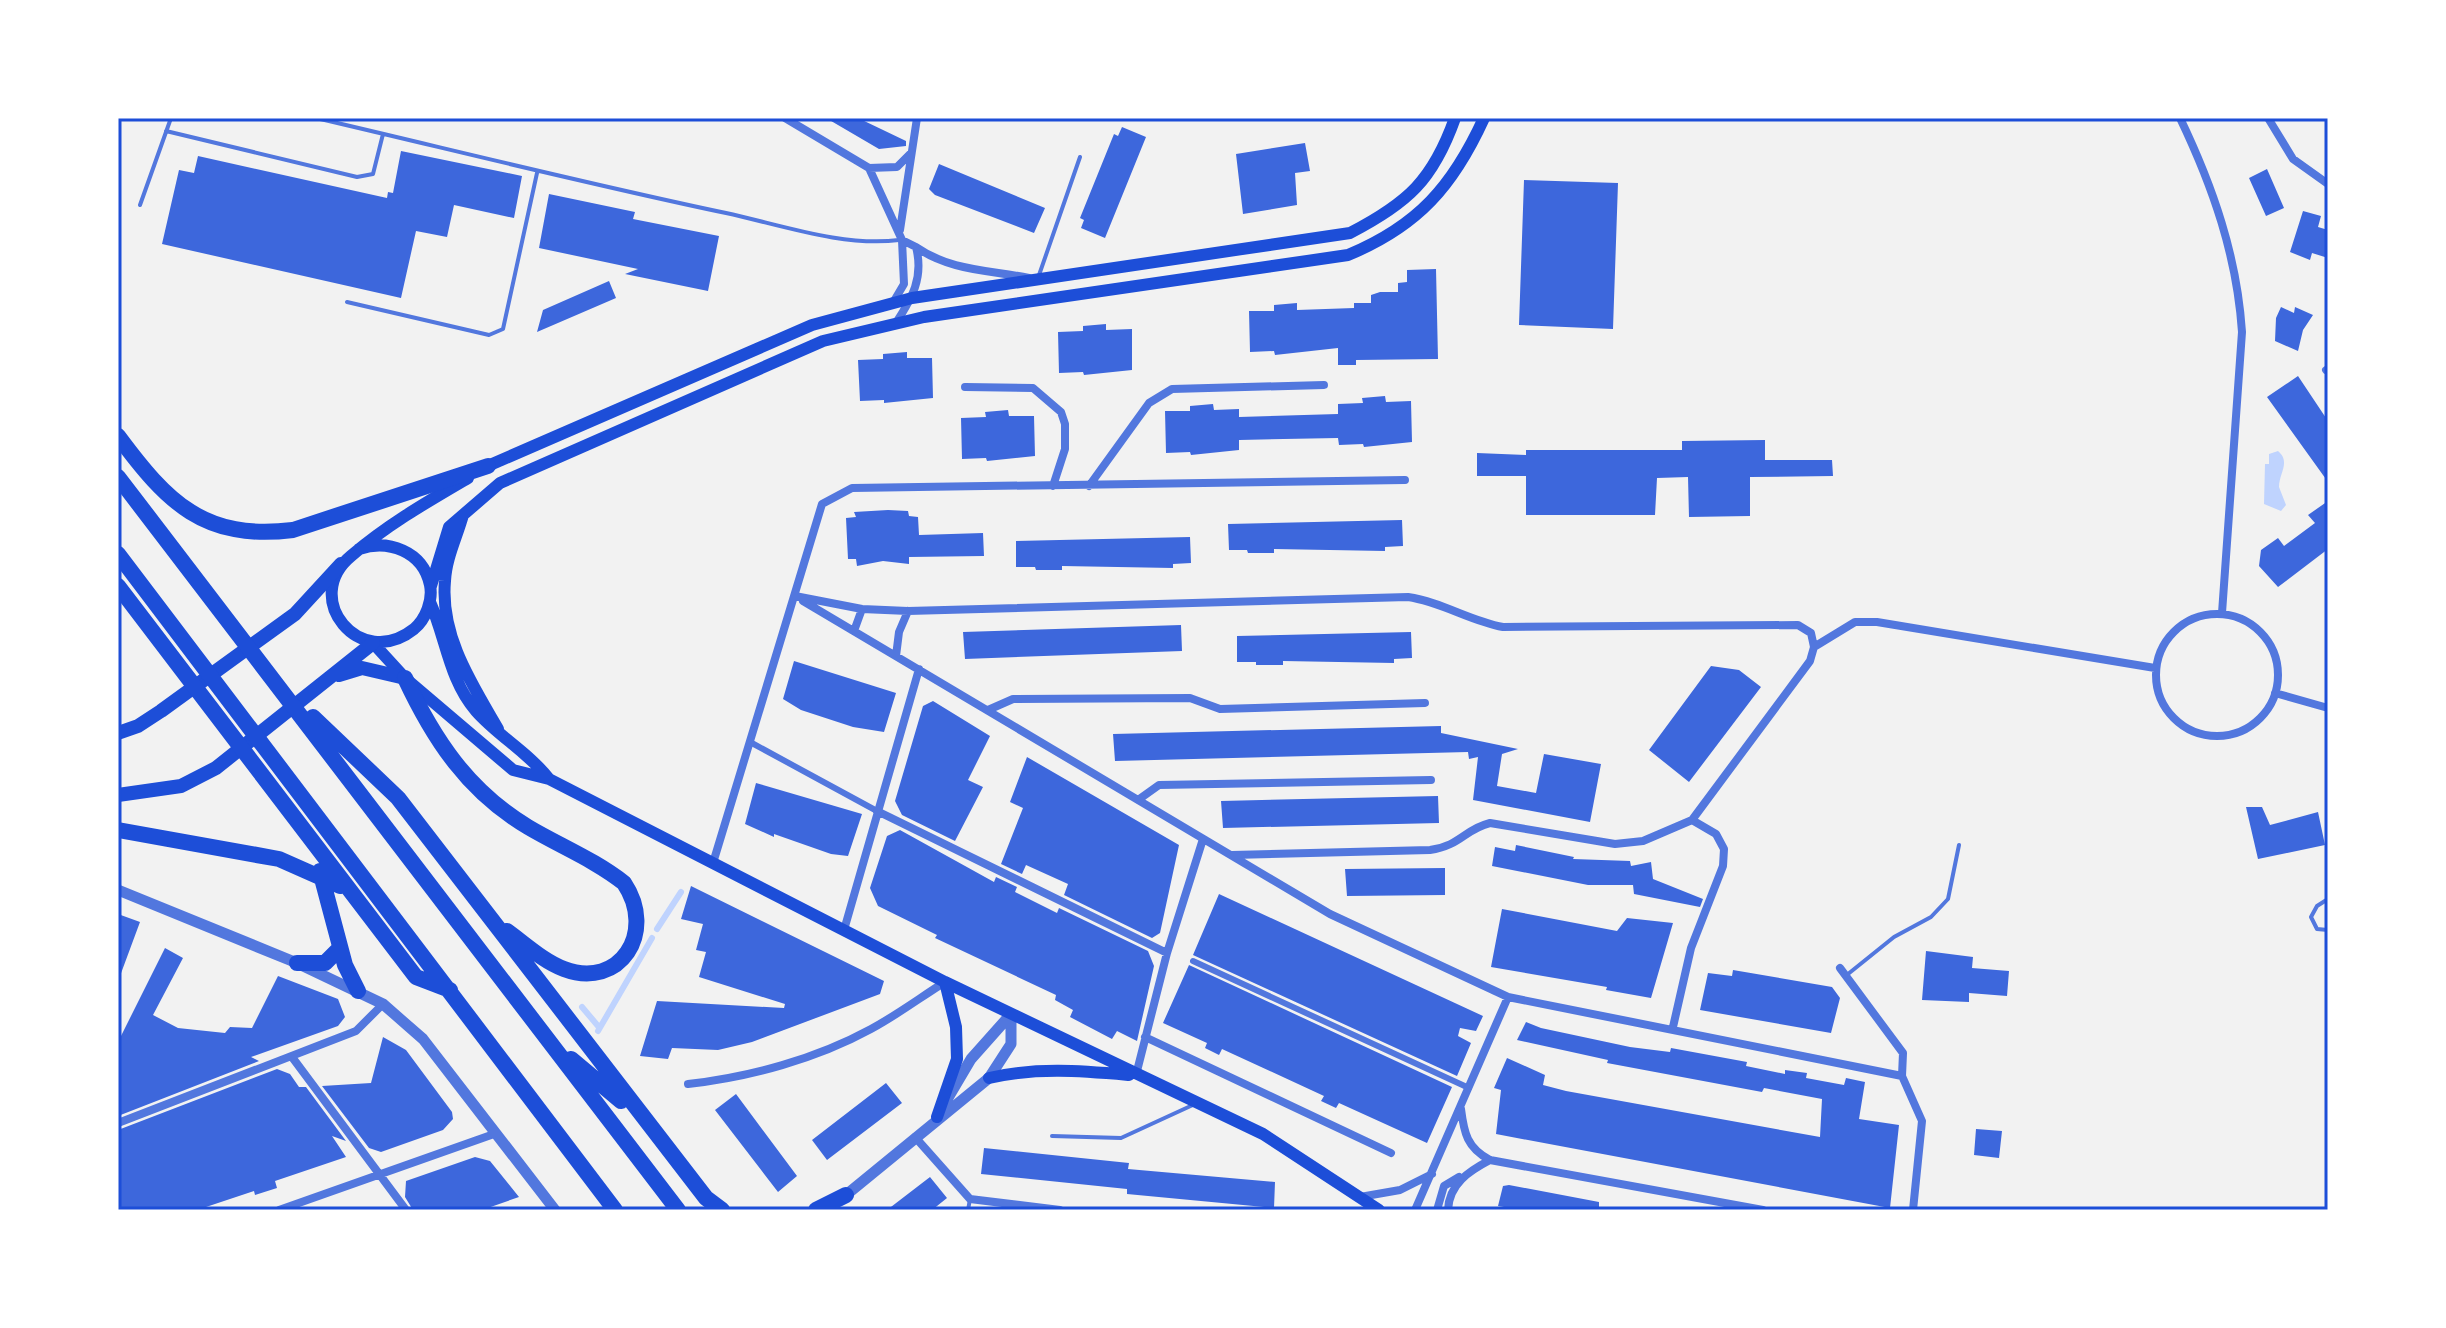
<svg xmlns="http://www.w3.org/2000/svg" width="2446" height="1328" font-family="'IBM Plex Sans',sans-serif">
  <rect width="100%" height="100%" fill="#f2f2f2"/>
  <!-- water -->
  <path fill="#bfd3fe" d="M2278,451c13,11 1,22 1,36l7,18 -5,6 -17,-7 1,-40h4v-10z"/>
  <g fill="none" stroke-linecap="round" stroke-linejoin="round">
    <!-- stream -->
    <path stroke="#bfd3fe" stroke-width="6" d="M657,929l24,-37
      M582,1007l16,19
      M598,1031l54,-93"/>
  </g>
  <!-- building -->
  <path fill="#3d67dc" d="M826,118h32l48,23v5l-27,3z
    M1122,127l24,10 -41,101 -24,-10 3,-8 -4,-2 34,-84 4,2z
    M1305,143l5,28 -15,2 2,32 -54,9 -7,-60z
    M401,151l121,25 -8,42 -60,-13 -7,32 -31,-6 -15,67 -239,-54 17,-74 15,3 4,-17 189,42 1,-6 5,1z
    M939,164l106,44 -11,25 -99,-38 -6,-6z
    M2267,169l17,39 -18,8 -17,-38z
    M1524,180l94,3 -5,146 -94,-4z
    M549,194l86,18 -2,7 86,17 -11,55 -83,-17 13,-5 -99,-21z
    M2303,211l18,5 -3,11 10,3v28l-16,-5 -2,7 -20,-8z
    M1436,269l2,90 -82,1v5h-18v-17l-63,7 -1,-4 -24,1 -1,-41h25v-6l23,-2v7l57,-2v-5h17v-8l9,-3h18v-9l9,-1v-12z
    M609,281l7,17 -79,34 6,-22z
    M2281,307l13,6 1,-6 18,8 -10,15 -5,21 -23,-10 1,-23z
    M1106,324v6l26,-1v41l-48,5 -1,-3 -24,1 -1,-41 25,-1v-5z
    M907,352v6h25l1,40 -49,5v-3l-24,1 -2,-41 25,-1v-5z
    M2298,376l30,45v61l-61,-85z
    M1385,396l1,6 25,-1 1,41 -48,5 -1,-3 -24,1 -1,-7 -99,2v10l-48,5 -1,-3 -24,1 -1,-42h25v-5l23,-2 1,6 25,-1v8l99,-3v-10l25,-1 -1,-5z
    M1008,410l1,6h25l1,40 -48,5 -1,-3 -24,1 -1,-41 25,-1 -1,-5z
    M1765,440v20h67l1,16 -83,1v39l-61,1 -1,-40 -31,1 -2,37h-129v-39h-49v-23l49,2v-5h156v-9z
    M2328,501v48l-50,38 -19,-21 2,-16 17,-12 6,8 31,-23 -7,-8z
    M888,510l20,1 1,5 9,1 1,18 64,-2 1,23 -75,1v7l-26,-3 -26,5 -1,-7h-8l-2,-41 10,-1 -2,-5z
    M1402,520l1,26 -18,1v4l-111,-2v4h-26l-1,-3h-18l-1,-26z
    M1190,537l1,26 -18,1v4l-111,-2v4h-26l-1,-3h-19v-26z
    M1181,625l1,26 -217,8 -2,-27z
    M1411,632l1,26 -18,1v4l-111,-2v4h-27v-3h-19v-26z
    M794,661l102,32 -12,39 -31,-5 -52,-17 -18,-11z
    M1711,666l28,4 22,17 -72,95 -40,-32z
    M933,701l57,35 -22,44 15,7 -28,54 -53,-26 -7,-14 28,-95z
    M1441,726v7l77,16 -16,5 -5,32 39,7 8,-39 57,10 -11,58 -117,-22 5,-43 -9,2 -1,-7 -353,9 -2,-27z
    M1027,757l152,88 -19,88 -8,5 -88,-43 4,-11 -42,-19 -4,9 -21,-10 22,-56 -13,-6z
    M756,783l106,31 -14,42 -17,-2 -57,-20v3l-29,-13z
    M1438,796l1,27 -216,5 -2,-27z
    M2246,807h16l8,18 48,-13 7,33 -67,14z
    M900,830l94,52 2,-5 21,10 -2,5 42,21 2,-5 89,43 6,15 -17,75 -20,-10 -5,8 -42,-22 3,-7 -18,-10 1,-5 -121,-57 2,-3 -59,-29 -8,-18 17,-52z
    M1516,845l58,12 -1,2 57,2 1,5 20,-4 2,17 50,20 -3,8 -66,-13 -1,-9h-45l-96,-19 3,-19 20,4z
    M1445,868v27l-98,1 -2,-27z
    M691,886l193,95 -4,13 -128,48 -34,8 -46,-2 -4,11 -28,-3 17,-55 127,7 1,-4 -86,-27 7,-25 -10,-2 7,-26 -22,-5z
    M1219,894l264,122 -7,15 -16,-3 -2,8 13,7 -14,33 -264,-121z
    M1502,909l115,22 10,-13 46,5 -22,75 -45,-8 1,-3 -116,-20z
    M118,914l22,8 -20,54h-2z
    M165,948l18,10 -30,57 25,13 47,5 5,-6 22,1 26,-52 60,23 7,18 -7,9 -87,31 8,4 -141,55v-74z
    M1926,951l47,6 -1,11 37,3 -2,25 -38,-3v9l-47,-2z
    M1189,965l263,122 -25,56 -88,-40 -3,5 -15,-7 3,-5 -102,-47 -3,6 -14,-7 2,-5 -44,-20z
    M1733,970l99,17 8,11 -9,35 -131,-23 8,-37 24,3z
    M1526,1022l15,6 89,19 40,5 1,-4 76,14 -1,4 39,8v-4l22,3 -1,5 38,7 2,-7 19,4 -6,37 40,6 -9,83 -394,-74 5,-44 -7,-2 13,-30 38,17 -2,10 23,6 254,46 2,-38 -58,-11 -2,4 -155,-29 1,-3 -91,-20z
    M383,1037l23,13 46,62 1,7 -10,11 -62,22 -12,-4 -47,-62 49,-3z
    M277,1069l13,5 9,13h7l40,54 -14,-5 14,21 -71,24 2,7 -22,7 -1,-4 -57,19h-79v-80z
    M886,1083l16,20 -75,57 -15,-20z
    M736,1094l61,82 -19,16 -63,-82z
    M1976,1129l26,2 -3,27 -25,-3z
    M984,1148l145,15 -1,6 147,13 -1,26 -147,-14v-5l-146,-15z
    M475,1157l15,4 29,36 -37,13h-69l-8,-13 1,-16z
    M930,1177l17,21 -15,12h-45z
    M1509,1185l90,17v8h-77l-24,-4 5,-20z"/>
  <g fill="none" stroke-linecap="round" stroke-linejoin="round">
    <!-- service -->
    <path stroke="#5277de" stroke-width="4" d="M316,118c137,32 272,66 410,95 55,12 117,34 173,27
      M166,131l191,46 16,-3 10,-40
      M140,205l31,-87
      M1038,278l42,-121
      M347,302l142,33 14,-6 34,-156
      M2328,899l-11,7 -6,11 6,12 11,1
      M1848,974l46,-37 37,-20 17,-18 11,-54
      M1052,1136l69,2 74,-34
      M968,1210l2,-11"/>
    <!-- pedestrian -->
    <path stroke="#5277de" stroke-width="6" d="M750,742l127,69
      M1193,961l276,127"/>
    <!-- minor -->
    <path stroke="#5277de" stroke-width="8" d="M785,118l84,50 33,72 14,7c8,31 -4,51 -20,76
      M2180,118c33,69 57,138 62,214l-20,281
      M2268,118l25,41 35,25
      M869,168l28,-1 13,-13
      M900,230l17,-112
      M916,247c34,24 74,23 113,31
      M894,301l10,-17 -2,-44
      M2326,370l2,-1
      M965,387l68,1 28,24 4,12v25l-12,37
      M1089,486l60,-83 23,-14 152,-4
      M795,596l67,13 46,2 500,-14c34,5 62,24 95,30l295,-2 13,8 3,14 -4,14 -118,159 -49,21 -28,3 -125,-21c-25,6 -30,23 -60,27l-198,5
      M803,601l527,313 178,83 394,79
      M2156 675a61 61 0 1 1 122 0a61 61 0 1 1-122 0Z
      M854,631l8,-22
      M1814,647l41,-25h22l278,46
      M896,656l3,-24 9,-21
      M2275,693l53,15
      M988,710l25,-11 177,-1 30,11 205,-6
      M1138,800l21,-15 272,-5
      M877,811l290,142
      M713,863l109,-359 30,-16 553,-8
      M844,930l75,-261
      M1840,968l63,85 -1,23 20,45 -9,89
      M1673,1027l18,-79 32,-82 1,-17 -8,-15 -24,-14
      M1145,1037l246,116
      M292,1057l114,153
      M1136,1075l31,-122 36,-114
      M688,1084c62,-7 128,-25 183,-55 26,-14 50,-32 74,-47
      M1461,1109c3,24 6,39 29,51l273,50
      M118,1123l238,-92 27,-27
      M915,1137l55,62 90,11
      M1360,1197l40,-7 32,-16
      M279,1210l215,-76
      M1415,1210l93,-213
      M1437,1210l7,-24 15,-9
      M1448,1210c1,-26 21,-39 42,-50"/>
    <!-- tertiary -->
    <path stroke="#5277de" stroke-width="11" d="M118,890l179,73 86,41 40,35 132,171
      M945,1103l26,-44 40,-45
      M846,1195l143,-117 22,-34v-30"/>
    <!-- secondary -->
    <path stroke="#1d4ed8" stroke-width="12" d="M483,468l329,-143 100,-27 438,-65c58,-30 83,-53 105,-115
      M463,515c-6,22 -17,43 -18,66 -5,55 27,103 53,148
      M359,549c29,-10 64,2 71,36 3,15 -4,34 -16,44 -54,43 -114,-31 -63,-73 36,-31 76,-54 117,-78
      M431,586l18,-59 51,-44 323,-142 101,-24 424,-62c70,-29 105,-69 136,-137
      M430,602c16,36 19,78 46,109 22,25 52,41 73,68
      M373,643l32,35 108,92 36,9 396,203 318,152 116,76
      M989,1078c47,-11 93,-7 140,-3
      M937,1117l20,-58 -1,-32 -11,-45"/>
    <!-- primary -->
    <path stroke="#1d4ed8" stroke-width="14" d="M339,675l23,-7 43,10
      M118,733l20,-7 23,-15 134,-97 46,-50
      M118,795l63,-9 35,-18 157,-125"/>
    <!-- motorway -->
    <path stroke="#1d4ed8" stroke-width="16" d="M118,436c49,66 86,105 175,94l195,-64
      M118,477l560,733
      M118,554l497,656
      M118,586l298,391 34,13
      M405,678c29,62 63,113 123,149 32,19 67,33 96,56 33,49 -4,107 -60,86 -21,-8 -39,-25 -57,-38
      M313,717l85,81 308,400 16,12
      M118,830l161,29 61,27
      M320,871l25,94 13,26
      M297,963h28l15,-15
      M571,1059l50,42
      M816,1210l30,-15"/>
  </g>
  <!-- border -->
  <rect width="2446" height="1328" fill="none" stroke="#ffffff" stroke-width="240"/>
  <rect x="120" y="120" width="2206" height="1088" fill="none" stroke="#1d4ed8" stroke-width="3"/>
</svg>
